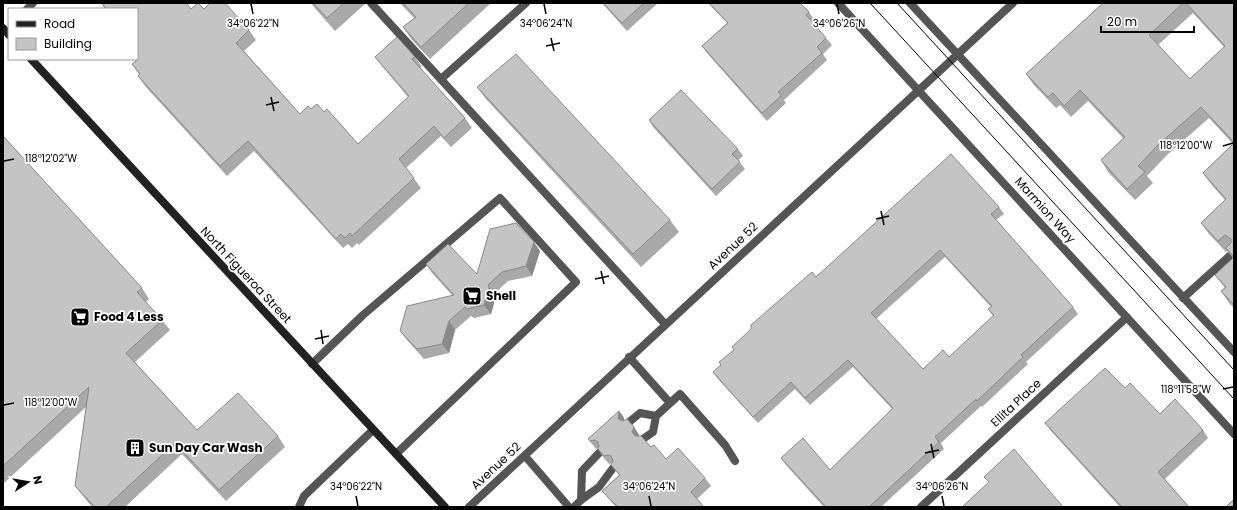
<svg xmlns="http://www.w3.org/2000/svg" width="1237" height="510" font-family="Poppins,sans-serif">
  <rect width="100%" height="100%" fill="#fff"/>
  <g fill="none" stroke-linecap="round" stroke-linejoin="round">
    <!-- lane -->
    <path stroke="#555" stroke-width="8" d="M371,3l294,321
      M441,79l85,-76
      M1183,298l51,-46
      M629,357l41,46
      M312,364l51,-49 137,-117 76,84 -180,172
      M628,423l12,-10 16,3
      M643,439l10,-7 3,-16 24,-22 45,51 10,16
      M525,456l44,51
      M581,500l1,-29 17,-18
      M299,507l5,-11 69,-66
      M574,507l7,-7 18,-13 14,-19"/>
    <!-- street -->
    <path stroke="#555" stroke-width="8" d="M838,3l396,431
      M910,3l324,349
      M27,9l6,-6
      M469,507l544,-504
      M921,507l206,-190"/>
    <!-- secondary -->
    <path stroke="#222" stroke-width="8" d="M3,28l6,7
      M31,59l414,448"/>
    <!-- tram -->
    <path stroke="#000" stroke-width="1" d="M870,3l364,396
      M897,3l337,367"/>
  </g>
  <!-- wall -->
  <path fill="#a9a9a9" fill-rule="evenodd" d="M101,3l90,6h13l45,21 7,10 -12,11 56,63 11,-5 13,3 34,32 50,-47 -26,-31 -7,-9h40l7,10 -2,1 45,50 7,10 -21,19 -10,-11 -35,32 15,20 -62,57 -2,-2 -5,5 -4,-4 -5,4 -89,-97 -27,25 -82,-90 -7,-10 1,-2 -7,-10 4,-3 -2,-2h3v-50h-32z
    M311,3h55l-31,28 -21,-24z
    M400,3h91l-61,56 -18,-19 -9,-13 11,-9z
    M602,3h56l-31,28z
    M708,3h92l9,9 5,8 -2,2 14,16 6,7 -9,9 4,6 -43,40 2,3 -19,18 -60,-68 -5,-7 25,-23z
    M1103,3h131v305l-5,-5 -8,-12 4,-3 -10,-13 18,-17 -6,-7 -1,1 -17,-18 -8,-11 24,-23 -14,-16 -8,-11 30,-29 -24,-26 -42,37 -20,21 6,7 -18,17 -27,-28 -7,-12 22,-22 -35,-37 -17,16 -11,-12 -4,3 -22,-23 -8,-11zM1193,13l31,34 -34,32 -32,-34z
    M477,87l193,133 9,12 -38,35 -155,-168z
    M649,120l89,29 5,7 -5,4 7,9 -29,27 -63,-69z
    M3,136l139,152 7,11 -3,3 16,18 8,10 -35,32 62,68 81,6 7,11 -59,54 -44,-47 -57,53h-33l-9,-11 -8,-10 11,-79 -83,77z
    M999,207l5,7 -8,6 77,87 5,7 -52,48 2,2 -46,43 -1,-1 -40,37 3,6 -63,58h-57l-38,-42 -5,-7 49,12 62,-61 -39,-42 -43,38 -15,-16 -37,34 -40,-44 -5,-7 103,-95zM945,257l46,50 -3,2 5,7 -44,41 -26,12 -47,-50z
    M540,251l-8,25 -24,5 -14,13 2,2 -5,18 -17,4 -3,-2 -16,14 -6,23 -25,6 -17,-19 -7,-9 52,-36 -20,-22 -6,-9 51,10z
    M1125,388l35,26 43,16 5,8 -43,41 24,28h-69l-69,-76 -6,-8z
    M619,411l5,7v2l10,7 5,8v1l12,11 15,12 39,19 6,8 -14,13 -81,8 -8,-9 -6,-7 17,-16 -8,-10 1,-2 -3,1 -6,-7 -5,-8v-1l-2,1 -8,-10z"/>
  <!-- shaded-wall -->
  <path fill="#898989" d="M534,242l6,9 -8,25 -6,-10z
    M489,287l7,9 -5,18 -7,-9z
    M449,321l6,9 -6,23 -7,-9z
    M619,411l5,7v8l-6,-7z
    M634,427l5,8 -1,5 -6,-8z"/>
  <!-- building -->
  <path fill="#c4c4c4" stroke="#898989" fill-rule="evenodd" d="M101,3h85l5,6 7,-6 6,6 6,-6h15l24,27 -13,13 64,71 8,-8 3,3 6,-5 7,8 3,-3 31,35 51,-48 -34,-39 22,-20 18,20 -3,2 53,59 -21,20 -10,-12 -35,33 15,19 -62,58 -2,-3 -5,5 -4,-4 -5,5 -88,-98 -28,25 -82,-90 2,-2 -8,-10 5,-4 -1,-1h1v-50h-30z
    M313,3h31l-17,15z
    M403,3h66l-48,44 -18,-20 13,-10z
    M603,3h41l-22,20z
    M709,3h91l9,9 -3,3 20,23 -9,9 5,6 -44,39 3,4 -19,17 -60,-67 26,-23z
    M1103,3h80l-34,32 41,44 35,-33 -39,-43h48v139l-33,-35 -42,37 -21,22 7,6 -18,17 -26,-29 24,-23 -45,-47 -16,16 -11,-13 -5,4 -22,-23z
    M516,54l154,166 -37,34 -156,-167z
    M681,90l57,59 -6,5 8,8 -28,27 -63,-69z
    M3,136l139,152 -5,4 25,28 -36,33 71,77 41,-37 40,43 -59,54 -44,-47 -69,64h-11l-20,-21 14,-99 -86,79z
    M1234,143v162l-13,-14 5,-4 -11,-12 19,-18 -8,-9 5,-5v-4l-6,-4 -7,6 -17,-18 25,-24 -23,-26z
    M951,154l48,53 -8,7 82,93 -52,48 2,2 -46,44 -1,-2 -41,38 4,5 -70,65h-43l-45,-49 22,-20 27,32 63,-62 -45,-48 -43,38 -14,-16 -38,35 -40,-45 8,-7 -2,-3 15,-12 -2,-3 19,-18v-4l61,-53 4,5zM940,250l52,56 -4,3 6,6 -45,42 -6,-7 -20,19 -52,-56z
    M516,223l18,19 -8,24 -24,6 -14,13 1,2 -5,18 -17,4 -2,-2 -16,14 -7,23 -25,5 -17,-18 7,-25 47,-11 -28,-31 22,-20 29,30 13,-45z
    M1105,368l20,20 5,-5 30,31 15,-15 28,31 -45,42 31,35h-67l-77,-84z
    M619,411l-1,8 5,2 4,-2 7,8 -2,5 3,4h6l10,11 3,-2 12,14 12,-11 27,30 -14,14 13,15h-88l1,-1 -15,-15 18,-16 -9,-10 2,-4 -2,-5 -3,-1 -4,1 -6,-7 1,-3 -1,-4 -3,-2 -5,1 -2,-2z
    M1014,449l49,58h-101l27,-25 -5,-5z
    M1234,499v8h-8z"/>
  <!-- ticks -->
  <path fill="none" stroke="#000" stroke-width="1.5" d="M251,4l2,10M544,4l2,10M837,4l2,10M551,38l3,13M546,46l14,-3M271,97l3,14M266,105l13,-3M1223,146l10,-3M4,161l10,-2M881,211l3,14M876,219l13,-3M601,271l3,13M595,279l14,-3M321,330l2,14M315,339l14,-3M1223,389l10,-2M4,405l10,-2M931,444l3,14M925,453l14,-3M356,496l2,10M649,496l2,10M942,496l2,10"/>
  <!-- icons -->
  <defs>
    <symbol id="supermarket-square" viewBox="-11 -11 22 22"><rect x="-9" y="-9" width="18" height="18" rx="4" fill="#000" stroke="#fff"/><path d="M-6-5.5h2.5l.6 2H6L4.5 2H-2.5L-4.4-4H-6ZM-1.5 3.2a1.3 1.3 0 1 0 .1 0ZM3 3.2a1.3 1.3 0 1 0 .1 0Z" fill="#fff"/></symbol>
    <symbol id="building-square" viewBox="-11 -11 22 22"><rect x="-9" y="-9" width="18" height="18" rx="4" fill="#000" stroke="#fff"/><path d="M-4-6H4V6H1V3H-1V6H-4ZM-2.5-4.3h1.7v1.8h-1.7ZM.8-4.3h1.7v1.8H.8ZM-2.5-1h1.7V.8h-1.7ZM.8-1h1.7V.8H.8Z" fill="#fff"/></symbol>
  </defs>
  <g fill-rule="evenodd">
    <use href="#supermarket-square" x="461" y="285" width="22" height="22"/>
    <use href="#supermarket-square" x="69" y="306" width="22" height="22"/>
    <use href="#building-square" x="124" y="437" width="22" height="22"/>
  </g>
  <g text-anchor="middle" stroke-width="3.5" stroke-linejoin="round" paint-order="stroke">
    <!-- street labels -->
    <g font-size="12" fill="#000" stroke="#fff">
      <text transform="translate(1045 210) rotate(48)" y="4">Marmion Way</text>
      <text transform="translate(733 246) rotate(-43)" y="4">Avenue 52</text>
      <text transform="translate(246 275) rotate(47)" y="4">North Figueroa Street</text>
      <text transform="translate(1016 403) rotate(-43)" y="4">Ellita Place</text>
      <text transform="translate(496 466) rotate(-43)" y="4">Avenue 52</text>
    </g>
    <!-- poi labels -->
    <g font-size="12" font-weight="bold" fill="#000" stroke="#fff" text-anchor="start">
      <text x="486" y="300">Shell</text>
      <text x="94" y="321">Food 4 Less</text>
      <text x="149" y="452">Sun Day Car Wash</text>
    </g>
  </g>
  <g font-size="10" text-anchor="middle" fill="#000" stroke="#fff" stroke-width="3.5" stroke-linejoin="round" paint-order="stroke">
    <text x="253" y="27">34°06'22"N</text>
    <text x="546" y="27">34°06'24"N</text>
    <text x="839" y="27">34°06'26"N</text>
    <text x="1186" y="149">118°12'00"W</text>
    <text x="51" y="162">118°12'02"W</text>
    <text x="1186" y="393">118°11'58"W</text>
    <text x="51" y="406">118°12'00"W</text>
    <text x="356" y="490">34°06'22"N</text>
    <text x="649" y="490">34°06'24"N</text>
    <text x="942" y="490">34°06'26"N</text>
  </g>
  <!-- border -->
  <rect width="1237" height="510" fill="none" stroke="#000000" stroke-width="8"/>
  <!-- legend -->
  <rect x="8" y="8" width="130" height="52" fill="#ffffff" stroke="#999999"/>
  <rect x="16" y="21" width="20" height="6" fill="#222222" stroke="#999999"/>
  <text x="44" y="28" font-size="12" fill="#000000">Road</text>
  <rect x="16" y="38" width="20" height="12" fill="#c4c4c4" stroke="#999999"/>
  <text x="44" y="48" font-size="12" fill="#000000">Building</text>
  <!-- north arrow -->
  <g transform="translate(28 482) rotate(78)" stroke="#ffffff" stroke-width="3" paint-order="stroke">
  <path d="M0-3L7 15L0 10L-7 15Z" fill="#000000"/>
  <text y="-6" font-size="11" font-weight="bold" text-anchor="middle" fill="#000000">N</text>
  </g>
  <!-- scale -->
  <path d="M1101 26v6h93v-6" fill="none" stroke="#000000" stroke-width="2"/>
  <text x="1107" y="26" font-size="12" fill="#000000" stroke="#ffffff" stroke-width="3" paint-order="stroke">20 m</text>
</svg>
